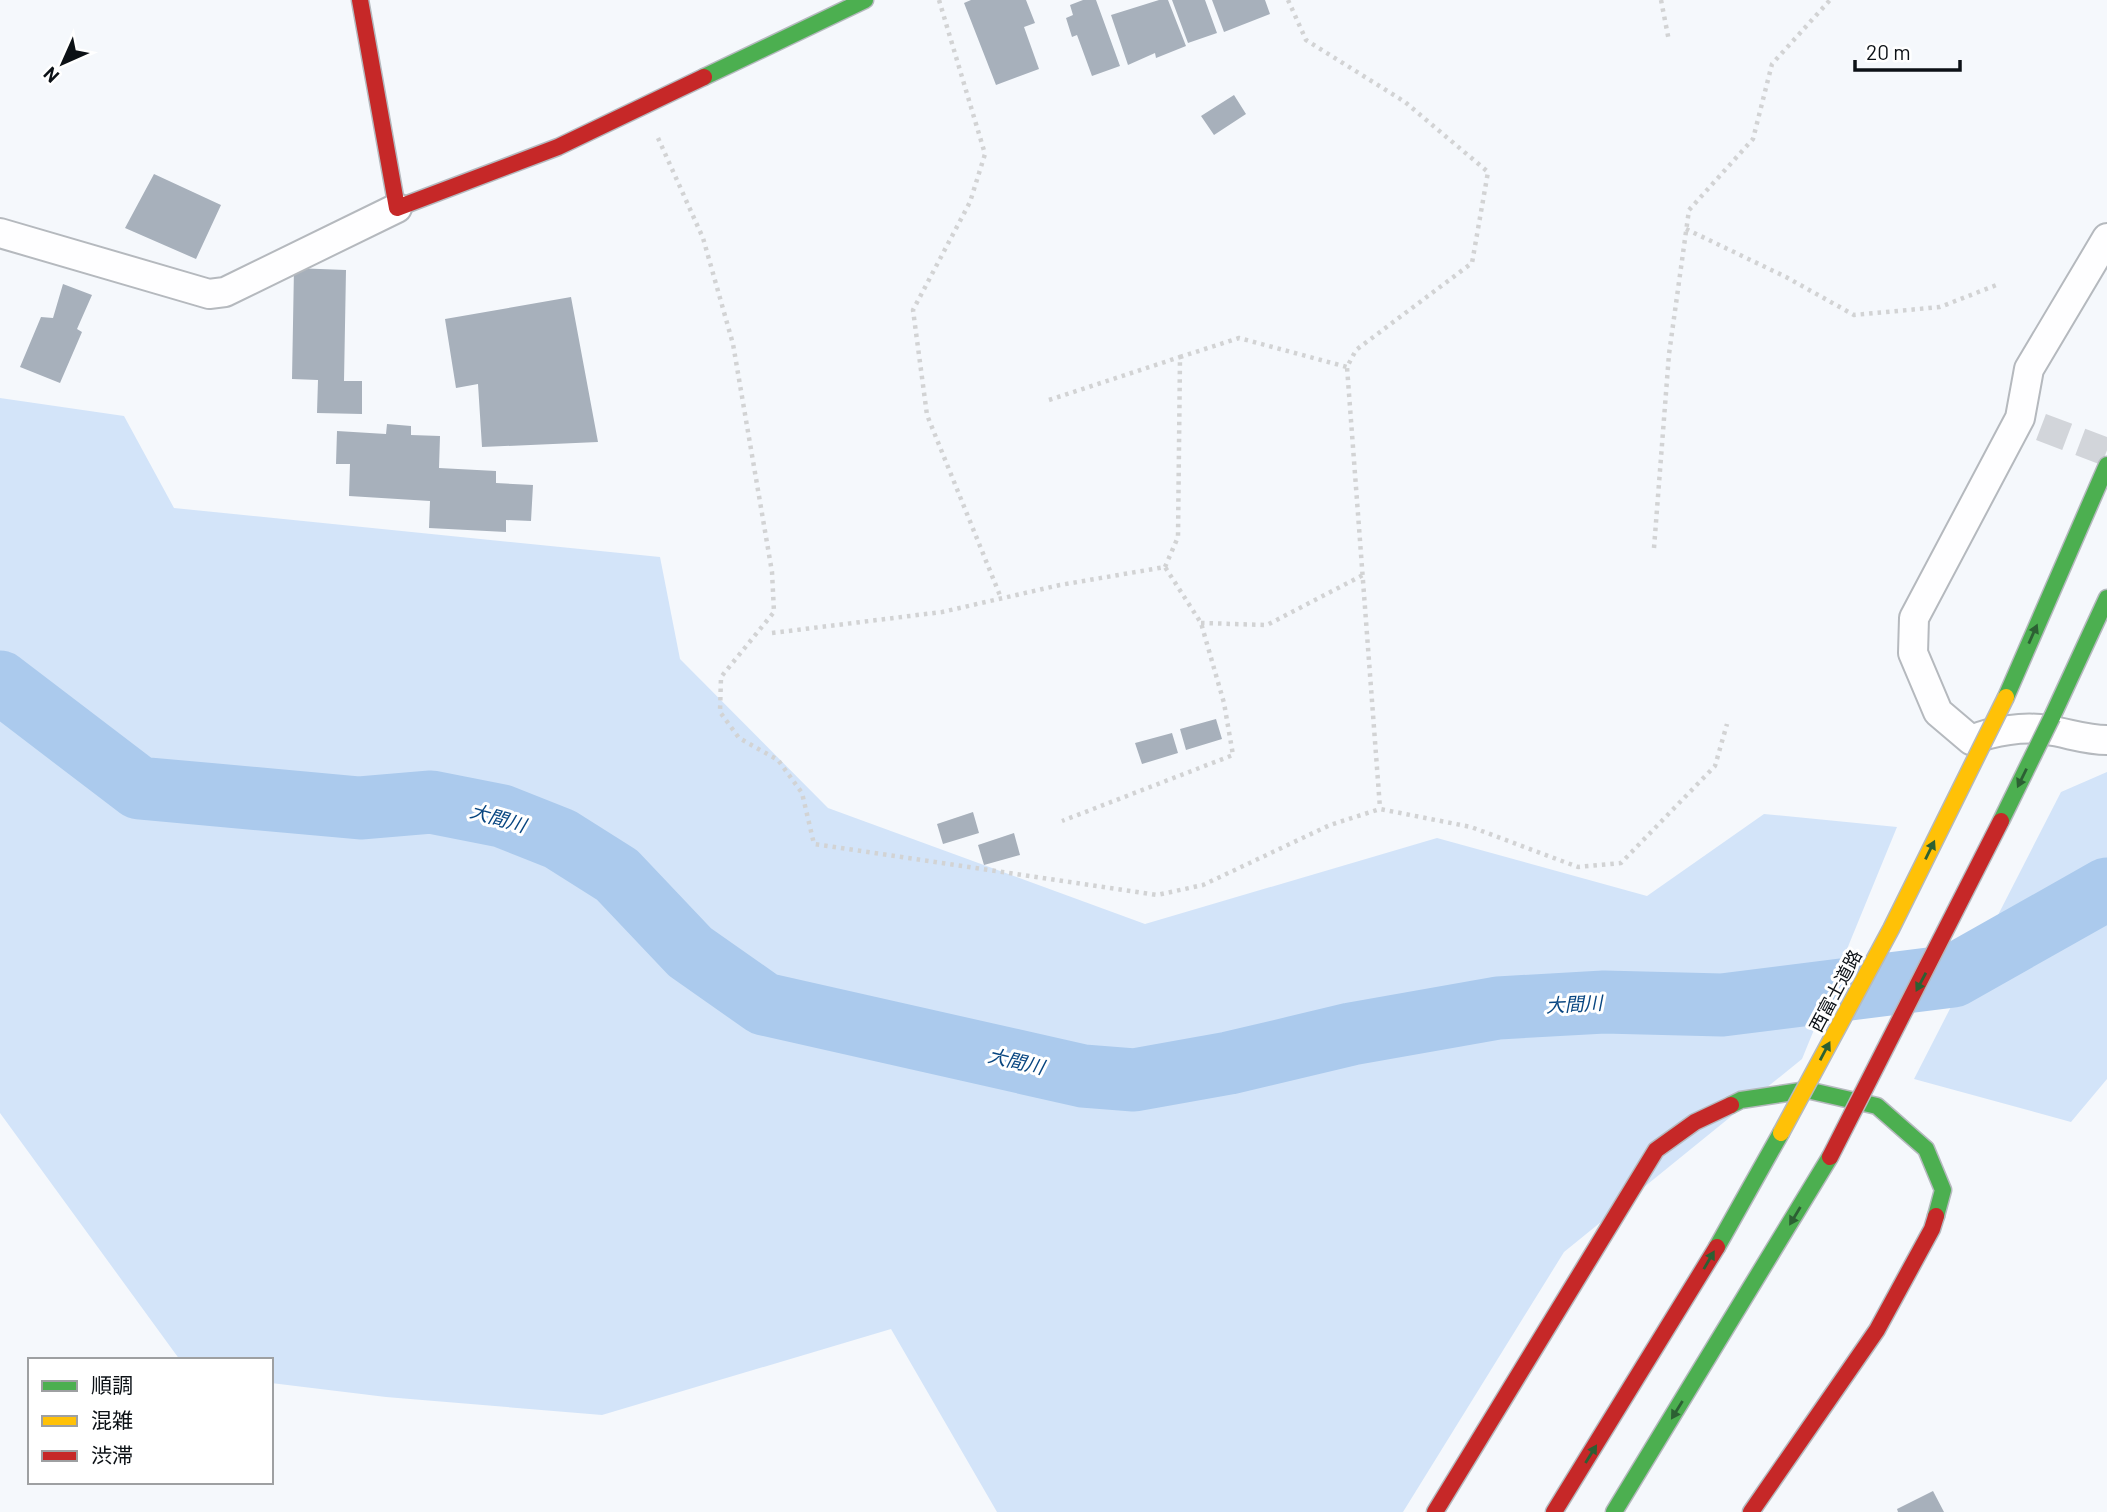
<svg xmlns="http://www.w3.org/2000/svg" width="2107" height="1512" font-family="Barlow,'Noto Sans JP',sans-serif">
  <rect width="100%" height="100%" fill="#f5f8fc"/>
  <!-- green -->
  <path fill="#d3e4f9" d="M0,398l124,18 50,92 486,49 20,102 148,149 317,116 292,-86 210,58 117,-82 133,13 -95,232 -238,193 -161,260h-406l-106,-183 -289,86 -216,-18 -115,-14v-23h-91l-180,-247z
    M2107,772v307l-36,43 -157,-43 147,-287z"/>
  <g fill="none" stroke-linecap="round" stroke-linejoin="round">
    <!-- river -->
    <path stroke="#abcaed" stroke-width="63" d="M0,682l139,106 221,20 71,-6 71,14 58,23 57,36 73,77 74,52 319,72 51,4 95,-17 122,-29 147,-26 106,-6 118,3 231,-29 154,-87"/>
  </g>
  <!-- building -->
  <path fill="#a7b0bb" d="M971,0h55l9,23 -11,4 15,42 -43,16 -32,-82z
    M1083,0h13l24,66 -28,10 -15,-41 -5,2 -6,-19 7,-3 -3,-10z
    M1159,0h9l18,46 -30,12 -1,-5 -27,12 -17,-50z
    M1172,0h33l12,33 -29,10z
    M1212,0h53l5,14 -46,18z
    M1234,95l12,19 -32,21 -13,-19z
    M154,174l67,31 -25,54 -71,-31z
    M294,268l52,2 -2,111h18v33l-45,-1 1,-33 -26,-1z
    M63,284l29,11 -15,34 5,3 -22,51 -40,-16 21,-50 12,1z
    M571,297l27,145 -116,5 -4,-63 -22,4 -11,-69z
    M387,424l24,2v9l29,1 -1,32 57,3v12l37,2 -2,36 -25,-1v12l-77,-4 1,-27 -81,-5 1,-32h-14l1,-33 49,3z
    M1216,719l6,20 -36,11 -6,-21z
    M1172,733l6,20 -36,11 -7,-21z
    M973,812l6,21 -36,11 -6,-20z
    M1014,833l6,22 -36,10 -6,-20z
    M1933,1491l11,21h-46l-1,-3z"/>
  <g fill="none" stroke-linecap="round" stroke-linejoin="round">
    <!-- street-tunnel -->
    <path stroke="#d2d5da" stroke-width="28" stroke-dasharray="28 14" stroke-linecap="butt" d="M2041,427l66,25"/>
    <defs>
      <path id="street" d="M0,233l209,61 16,-2 172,-84
        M2107,238l-78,131 -9,49 -106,200 -1,35 25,59 33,28c22,-9 53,-14 76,-10 21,3 39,10 60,10"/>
      <path id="fast" d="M704,77l161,-77
        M2006,697l101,-232
        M2052,717l55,-119
        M1731,1105l10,-5 66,-10 70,16 49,43 17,41 -7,26
        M1717,1247l64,-114
        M1614,1512l216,-355"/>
      <path id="jam" d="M360,0l37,208 161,-61 146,-70
        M1435,1512l221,-362 39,-28 36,-17
        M1554,1512l163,-265
        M1751,1512l126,-182 55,-101 4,-13"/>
    </defs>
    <!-- street casing -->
    <use href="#street" stroke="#b5b9be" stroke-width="32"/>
    <!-- fast casing -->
    <use href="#fast" stroke="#b5b9be" stroke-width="19"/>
    <!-- jam casing -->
    <use href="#jam" stroke="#b5b9be" stroke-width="19"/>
    <!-- path -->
    <path stroke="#d2d3d4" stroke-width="4.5" stroke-dasharray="3.5 5" stroke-linecap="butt" d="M939,0l46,154 -15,48 -57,108 14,105 74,183
      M1288,0l18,40 99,62 83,70 -16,91 -116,87 -9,17 33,441
      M1661,0l8,41
      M658,138l45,100 30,106 39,228 2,40 -53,65 -1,35 19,26 39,22 24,33 12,51 343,51 46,-10 127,-60 50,-16 91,18 107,40 43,-4 94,-97 12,-42
      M1686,229l100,48 68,38 86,-8 59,-23
      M1049,400l131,-43
      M1654,548l15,-194 20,-144 64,-71 19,-75 58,-64
      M1165,567l13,-30 2,-180 59,-19 108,29
      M1201,623l66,2 96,-50
      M772,633l170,-21 118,-27 105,-18 36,56 23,80 9,52 -171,66"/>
    <!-- street -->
    <use href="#street" stroke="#fefeff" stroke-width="28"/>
    <!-- fast -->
    <use href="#fast" stroke="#4caf50" stroke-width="16"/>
    <!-- jam -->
    <use href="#jam" stroke="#c62828" stroke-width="16"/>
    <defs>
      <path id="fast-bridge" d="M2001,821l51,-104"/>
      <path id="slow-bridge" d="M1781,1133l110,-204 115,-232"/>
      <path id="jam-bridge" d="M1830,1157l171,-336"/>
    </defs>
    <!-- fast-bridge casing -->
    <use href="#fast-bridge" stroke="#b5b9be" stroke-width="19" stroke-linecap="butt"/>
    <!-- slow-bridge casing -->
    <use href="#slow-bridge" stroke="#b5b9be" stroke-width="19" stroke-linecap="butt"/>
    <!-- jam-bridge casing -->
    <use href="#jam-bridge" stroke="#b5b9be" stroke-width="19" stroke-linecap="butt"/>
    <!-- fast-bridge -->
    <use href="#fast-bridge" stroke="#4caf50" stroke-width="16"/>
    <!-- slow-bridge -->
    <use href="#slow-bridge" stroke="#ffc107" stroke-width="16"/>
    <!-- jam-bridge -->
    <use href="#jam-bridge" stroke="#c62828" stroke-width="16"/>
  </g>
  <!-- one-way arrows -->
  <defs><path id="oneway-solid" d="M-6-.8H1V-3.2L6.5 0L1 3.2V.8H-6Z" transform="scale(1.75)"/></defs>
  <g fill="#2c6033">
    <use href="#oneway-solid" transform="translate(2033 634) rotate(-66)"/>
    <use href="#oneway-solid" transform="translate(2022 778) rotate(116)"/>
    <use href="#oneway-solid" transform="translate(1930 850) rotate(-64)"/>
    <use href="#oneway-solid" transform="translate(1921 982) rotate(118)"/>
    <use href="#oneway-solid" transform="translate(1825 1051) rotate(-62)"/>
    <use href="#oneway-solid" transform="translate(1795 1216) rotate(121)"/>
    <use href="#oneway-solid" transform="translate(1709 1260) rotate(-60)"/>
    <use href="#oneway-solid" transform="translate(1677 1410) rotate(122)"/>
    <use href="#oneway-solid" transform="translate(1591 1454) rotate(-58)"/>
  </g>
  <g text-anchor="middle" stroke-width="6" stroke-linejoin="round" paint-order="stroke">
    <!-- street labels -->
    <g font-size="18" fill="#0c1116" stroke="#fff">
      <text transform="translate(1836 991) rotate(-62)" y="6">西富士道路</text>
    </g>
    <!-- water labels -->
    <g font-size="19" font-style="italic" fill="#084681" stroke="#fff">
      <text transform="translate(498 818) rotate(16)" y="7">大間川</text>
      <text transform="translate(1574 1004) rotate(-3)" y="7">大間川</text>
      <text transform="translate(1016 1061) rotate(13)" y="7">大間川</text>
    </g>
  </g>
  <!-- legend -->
  <rect x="28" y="1358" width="245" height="126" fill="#ffffff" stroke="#9ea0a2" stroke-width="2"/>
  <rect x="42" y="1381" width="35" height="10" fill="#4caf50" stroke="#9ea0a2" stroke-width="2"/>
  <text x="91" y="1393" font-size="21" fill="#0c1116">順調</text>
  <rect x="42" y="1416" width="35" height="10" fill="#ffc107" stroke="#9ea0a2" stroke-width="2"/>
  <text x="91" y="1428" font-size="21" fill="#0c1116">混雑</text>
  <rect x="42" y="1451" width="35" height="10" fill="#c62828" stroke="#9ea0a2" stroke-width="2"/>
  <text x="91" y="1463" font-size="21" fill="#0c1116">渋滞</text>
  <!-- north arrow -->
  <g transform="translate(63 63) rotate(225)" stroke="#ffffff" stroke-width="5" paint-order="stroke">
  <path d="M0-5L12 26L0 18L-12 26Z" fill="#0c1116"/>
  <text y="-10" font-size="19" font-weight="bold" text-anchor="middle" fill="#0c1116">N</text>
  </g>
  <!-- scale -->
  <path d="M1855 60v10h105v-10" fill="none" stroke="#0c1116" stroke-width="3.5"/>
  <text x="1866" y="60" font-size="21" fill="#0c1116" stroke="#ffffff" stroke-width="5" paint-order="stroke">20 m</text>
</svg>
